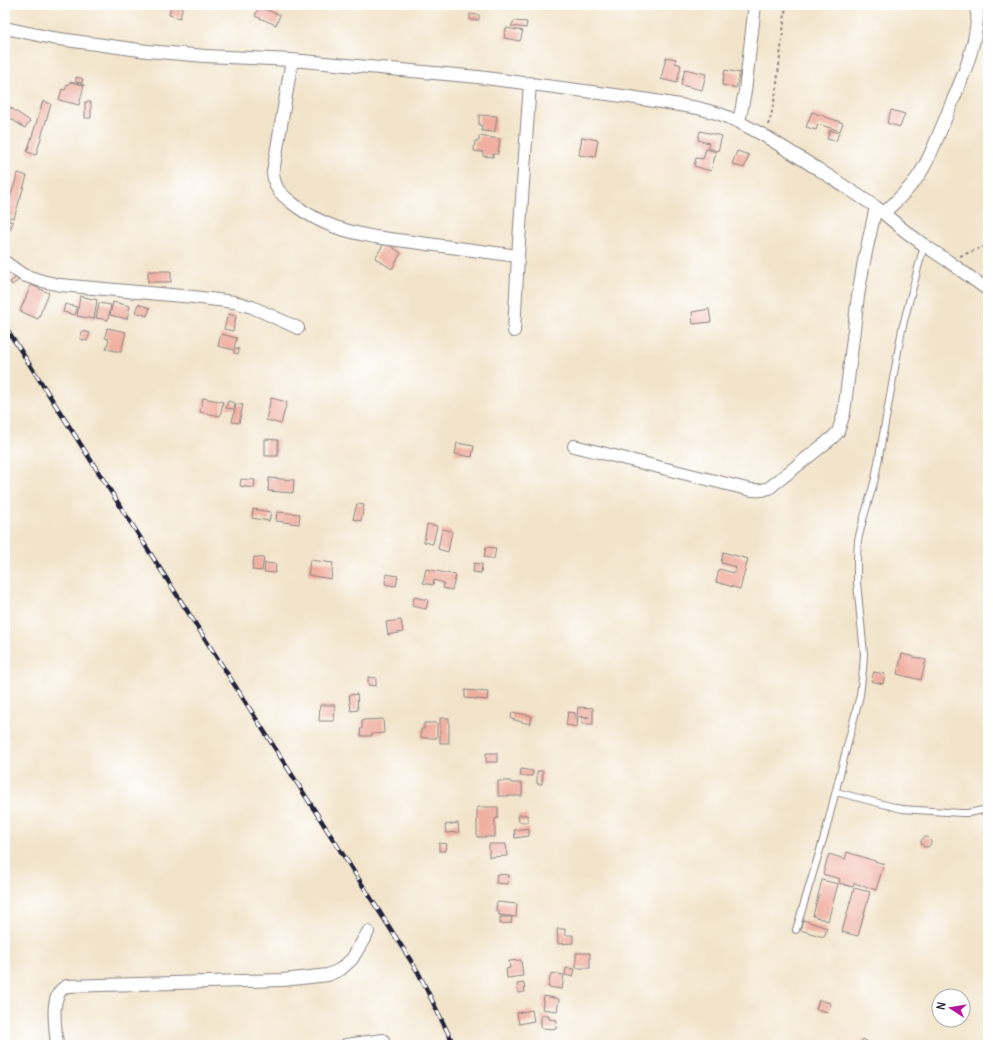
<svg xmlns="http://www.w3.org/2000/svg" width="993" height="1050" font-family="Delius,sans-serif">
  <rect width="100%" height="100%" fill="#fff"/>
  <filter id="ink" filterUnits="userSpaceOnUse"><feTurbulence type="fractalNoise" baseFrequency=".025" numOctaves="2"/><feDisplacementMap in="SourceGraphic" scale="8" xChannelSelector="R" yChannelSelector="G"/><feConvolveMatrix kernelMatrix="1 2 1 2 8 2 1 2 1" color-interpolation-filters="sRGB"/></filter>
  <filter id="wash" filterUnits="userSpaceOnUse"><feTurbulence type="fractalNoise" baseFrequency=".012" numOctaves="4" result="noise"/><feDisplacementMap in="SourceGraphic" scale="16" xChannelSelector="R" yChannelSelector="G"/><feGaussianBlur stdDeviation="0.9" result="paint"/><feColorMatrix in="noise" values="0 0 0 0 0 0 0 0 0 0 0 0 0 0 0 0 0 1.4 0 .05"/><feComposite in="paint" operator="in"/></filter>
  <g filter="url(#wash)">
    <rect width="100%" height="100%" fill="#f2e4ca"/>
    <g id="blocks">
      <!-- building -->
      <path fill="#f0afa0" d="M171,5h12l-3,13 -11,-3z
        M259,7l21,8 -4,10 -21,-9z
        M470,14l9,1v5h-9z
        M514,21l13,1 -1,6 -15,-2z
        M506,28l17,3 -3,10 -16,-3z
        M666,57l10,2 -1,4 6,2 -4,18 -16,-4z
        M685,69l21,5 -4,16 -21,-5z
        M725,70l15,3 -4,15 -14,-3z
        M76,77l7,2 -1,4 -6,-1z
        M70,82l14,3 -5,20 -20,-5 3,-11 3,1 2,-6 2,1z
        M43,101l8,3 -15,51 -9,-3z
        M85,102h6v16h-6z
        M5,104l25,17 -5,7 -20,-13z
        M891,110l14,4 -5,13 -13,-4z
        M812,112l31,11 -3,8 -22,-7 -2,6 -10,-3z
        M479,115l18,1 -2,16 -13,-1v-5l-3,-1z
        M830,130l9,3 -3,8 -9,-2z
        M700,131l22,5 -4,15 -10,-3 1,-5 -11,-3z
        M479,136l21,3 -2,15h-5v3l-10,-1v-4l-9,-1 1,-10h4z
        M582,137l16,3 -3,17 -16,-2z
        M706,149l10,3 -5,19 -17,-5 2,-8 7,1z
        M737,151l12,4 -5,13 -12,-4z
        M18,173l9,3 -13,42 -9,-2v-3z
        M7,220l6,2 -3,8 -5,-2z
        M385,242l16,11 -9,16 -17,-11z
        M148,271h23v11h-23z
        M16,277l3,3 -7,5 -2,-3z
        M31,285l18,8 -11,26 -18,-8z
        M80,296l17,4 -3,19 -17,-3z
        M113,302l17,4 -3,13 -17,-4z
        M99,303l12,2 -3,15 -12,-2z
        M65,304l12,3 -2,8 -12,-3z
        M138,304l12,4 -3,8 -12,-4z
        M709,309l2,13 -18,2 -1,-12z
        M228,314l8,2 -3,15 -9,-2z
        M107,328l19,4 -5,20 -15,-3 3,-10 -4,-1z
        M82,331l8,2 -3,8 -7,-2z
        M221,334l16,4 -3,10 5,1 -1,5 -4,-1v-3l-16,-4z
        M203,398l20,4 -3,14 -20,-4z
        M271,398l16,4 -6,22 -15,-4z
        M228,401l7,2 -1,6 -8,-1z
        M236,404l7,1 -4,18 -7,-1z
        M265,439l13,1v16h-13z
        M457,443l17,3 -2,11 -17,-3z
        M269,478l25,2 -1,13 -25,-2z
        M241,479l14,1 -1,8 -14,-2z
        M357,504l7,1 -3,16 -8,-2z
        M253,509l18,3 -2,9 -17,-3z
        M277,512l23,2 -1,10 -23,-3z
        M427,524l10,2 -4,18 -9,-2z
        M442,529l10,2 -4,21 -10,-3z
        M486,547l10,1 -2,11 -10,-2z
        M723,552l25,7 -8,30 -24,-7 3,-13 15,4 2,-6 -15,-4z
        M254,557l10,1 -2,13 -10,-1z
        M310,560l23,3 -2,16 -23,-4z
        M265,563l11,1 -1,9 -11,-1z
        M474,563l8,1 -1,9 -8,-1z
        M426,569l30,6 -4,15 -9,-2 1,-5 -10,-3 -1,5 -10,-2z
        M386,574l12,2 -2,10 -11,-2z
        M414,597l14,3 -2,9 -14,-3z
        M401,620l2,12 -15,3 -2,-13z
        M902,654l24,6 -5,20 -24,-6z
        M874,672l11,2 -2,10 -12,-3z
        M368,677l8,1v8l-8,-1z
        M465,690l23,2 -1,8 -22,-2z
        M357,694l1,16 -7,1 -2,-16z
        M320,705h15l-1,16h-15z
        M578,707l15,1v16h-11v-7h7h-12z
        M512,712l20,4 -2,8 -19,-5z
        M568,712l7,1v5l3,1 -1,8 -11,-2z
        M440,718h9v25h-9z
        M383,719l1,14 -13,1 1,2h-11l-1,-7h2v-9z
        M424,723h13v15h-16v-9h3z
        M486,753h11v9h-11z
        M521,769l12,2 -1,5h-12z
        M537,771h6l-1,13h-5z
        M498,781h12l1,2h11v13h-24z
        M477,807h21v11l-3,1v18h-18z
        M518,815h9l1,7h-9z
        M458,823l1,9 -13,1 -1,-8z
        M529,828v8l-14,2 -1,-8z
        M921 842a5 5 0 1 1 10 0a5 5 0 1 1-10 0Z
        M439,843l8,1 -1,7h-7z
        M489,844h17l1,12 -18,1z
        M847,852l37,12 -8,26 -22,-7 -1,4 -14,-4 1,-4 -17,-5 6,-20 16,5z
        M497,874l12,1 -1,9 -12,-1z
        M822,880l16,4 -10,37 -15,-5z
        M854,888l16,4 -12,44 -16,-4z
        M497,902l20,2 -1,13 -17,-2v-4h-3z
        M500,917h12l-1,6 -11,1z
        M803,920l24,8 -3,9 -24,-7z
        M557,929h8v6h8v8l-15,1z
        M576,953h14v15h-14z
        M521,960l2,16 -16,2 -1,-9 4,-1 -1,-7z
        M566,968l9,1 -2,8 -8,-2z
        M551,973l13,2 -2,14 -14,-2z
        M524,983l1,9 -7,1 -1,-9z
        M544,996l15,3 -2,12 -15,-2z
        M819,1000l12,3 -3,9 -12,-3z
        M532,1010l2,11 -15,3 -2,-11z
        M541,1015h8v4l8,1 -1,9 -15,-1z
        M863,1039l10,6h-14z"/>
    </g>
  </g>
  <g filter="url(#ink)">
    <use href="#blocks" fill-opacity="0" stroke="#8a8382" stroke-width="1"/>
    <g fill="none" stroke-linecap="round" stroke-linejoin="round">
      <defs>
        <path id="service" d="M836,792l66,17 59,4h7l20,-4
          M796,930l30,-100 13,-52 21,-83 3,-26 1,-15 -7,-71v-24l1,-19 5,-20 12,-41 27,-150 22,-84"/>
        <path id="minor" d="M5,28l47,10 95,13 58,5 87,4 186,17 152,20 68,11 22,6 19,8 26,14 53,33 58,38 29,24 19,14 24,16 40,29
          M292,60l-19,112c1,18 9,23 23,34 26,19 48,25 79,31l143,19
          M739,122l6,-31 10,-86
          M884,213c12,-12 26,-24 35,-38 11,-16 17,-35 25,-53 13,-33 30,-66 33,-102 1,-5 0,-10 -3,-15
          M5,262l18,13 19,6 18,4 133,12 41,5 18,5 46,21
          M514,331l4,-75 12,-173
          M574,446l173,43c8,2 15,2 22,-1l63,-50 6,-6 6,-19 14,-117 6,-35 12,-54
          M57,1045c-1,-17 -9,-51 10,-59l216,-6 45,-5 13,-6 11,-10 16,-27
          M346,1045l37,-5"/>
      </defs>
      <!-- service casing -->
      <use href="#service" stroke="#8a8382" stroke-width="8"/>
      <!-- minor casing -->
      <use href="#minor" stroke="#8a8382" stroke-width="14"/>
      <!-- path -->
      <path stroke="#8a8382" stroke-width="2" stroke-dasharray="3 3" stroke-linecap="butt" d="M768,125l3,-9 5,-24 10,-87
        M960,256l28,-11"/>
      <!-- service -->
      <use href="#service" stroke="#fff" stroke-width="6"/>
      <!-- minor -->
      <use href="#minor" stroke="#fff" stroke-width="12"/>
      <defs>
        <path id="rail" d="M5,326l413,646 36,73"/>
      </defs>
      <!-- rail casing -->
      <use href="#rail" stroke="#22223b" stroke-width="4.5"/>
      <!-- rail -->
      <use href="#rail" stroke="#fff" stroke-width="3" stroke-dasharray="9" stroke-linecap="butt"/>
    </g>
  </g>
  <!-- margin -->
  <rect width="993" height="1050" fill="none" stroke="#fff" stroke-width="20"/>
  <!-- north arrow -->
  <g transform="translate(951 1008) rotate(282)"><circle r="19" fill="#ffffff" stroke="#a7a7b1"/>
  <path d="M0-3L7 15L0 10L-7 15Z" fill="#b5179e"/>
  <text y="-6" font-size="11" font-weight="bold" text-anchor="middle" fill="#22223b">N</text>
  </g>
</svg>
